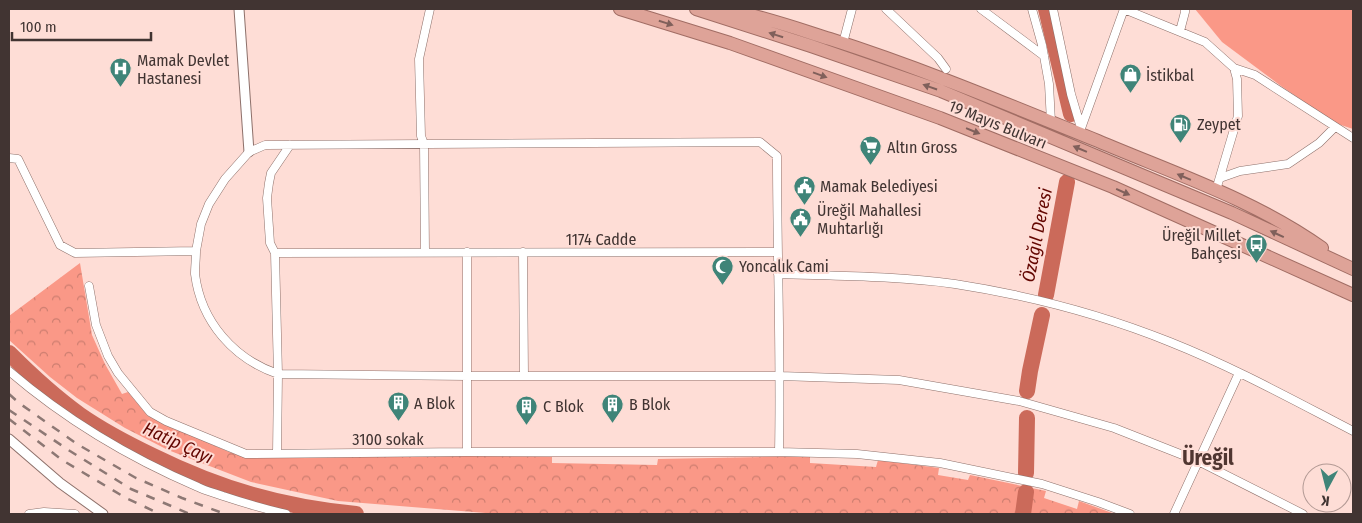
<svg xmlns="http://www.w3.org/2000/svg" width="1362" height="523" font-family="'Fira Sans Condensed',sans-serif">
  <defs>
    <pattern id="park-crowns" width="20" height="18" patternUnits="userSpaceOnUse" patternTransform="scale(1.25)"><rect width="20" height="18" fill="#fa9887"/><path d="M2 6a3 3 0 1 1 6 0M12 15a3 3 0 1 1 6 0" fill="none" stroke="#cc7d6f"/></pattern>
  </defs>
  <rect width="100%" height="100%" fill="#feddd6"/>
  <!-- grass -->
  <path fill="#fa9887" d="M1195,9h158v120l-18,-6 -54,-37 -59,-44z"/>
  <!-- park -->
  <path fill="url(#park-crowns)" d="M80,263l12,72 13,29 17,30 6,-2 20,24 81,36 17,5 222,-1 84,1v6l105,2 1,-6 152,-3v7l66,4 2,-7 61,8 -1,7 30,5 2,-5 76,16 -2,7 33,11 2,-8 36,13h-617l-160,-13 -87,-19 -83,-32 -43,-22 -48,-30 -27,-21 -41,-37v-24z"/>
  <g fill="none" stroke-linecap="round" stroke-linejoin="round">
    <!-- river -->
    <path stroke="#cb6a5a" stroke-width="16" d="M1046,9l25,105
      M1046,295l21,-113
      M9,353c22,22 46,44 71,62 23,16 48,29 73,41 67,33 129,51 203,58
      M1027,391l3,-20 12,-56
      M1026,473l1,-55
      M1023,514l3,-22"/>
    <defs>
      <path id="minor" d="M886,9l52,49 8,11
        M981,9l63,47
        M1032,9l10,36 7,39 2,38
        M1053,9l18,85 10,34
        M1124,9l81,33 29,26 3,11 1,37 -22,74
        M1180,31l5,-19v-3
        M843,43l9,-34
        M1234,68l21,7 98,63
        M1079,134l45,-125
        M9,158l9,1 42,86 15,8 121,-2 5,-27 8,-20 16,-25 24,-27 16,-7 495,-3 17,14c0,99 4,198 2,296
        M1220,178l20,-7 48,-7 31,-21 16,-16
        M196,251c0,8 -1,16 -1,23 6,48 39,85 83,100l189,2h313l119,4 120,21 95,27 84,33 105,53
        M425,252l-1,-108 -3,-8 -2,-77 11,-50
        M523,252l1,124
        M275,253l502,-1
        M778,274c59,2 119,2 177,10 71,11 148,31 215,58 63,25 123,58 183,89
        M89,286l7,39 12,31 10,17 32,39 16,9 80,33 221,-2h312l78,2 83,9 102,21 56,18 32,12
        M9,371c56,48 121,87 189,116 8,4 17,6 25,9 21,7 42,13 63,18
        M467,452v-200
        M277,454l1,-80 -3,-121 -5,-10 -3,-45 2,-15 2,-10 19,-28
        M29,514l15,-2 31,2
        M1174,514l65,-141"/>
      <path id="tertiary" d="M239,9l10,143
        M9,439l51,44 43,31"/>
      <path id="trunk" d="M620,9l110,34 210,75 173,69 240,108
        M696,9l115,37 130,45 291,122 121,56
        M725,9c36,7 70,19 105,30 91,29 179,66 268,102 75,32 157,59 224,107"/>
    </defs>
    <!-- minor casing -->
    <use href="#minor" stroke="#8e716b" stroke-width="9"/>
    <!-- tertiary casing -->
    <use href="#tertiary" stroke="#8e716b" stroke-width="11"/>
    <!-- trunk casing -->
    <use href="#trunk" stroke="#a16d64" stroke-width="14"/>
    <!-- minor -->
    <use href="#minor" stroke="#fff" stroke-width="8"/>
    <!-- tertiary -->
    <use href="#tertiary" stroke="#fff" stroke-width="9"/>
    <!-- trunk -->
    <use href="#trunk" stroke="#dea398" stroke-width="12"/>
    <!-- rail -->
    <path stroke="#8d7874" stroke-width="2.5" stroke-dasharray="9 9" stroke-linecap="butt" d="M9,394l10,9 58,41 59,34 46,20 43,16
      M9,410l61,41 61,38 59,25
      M9,419l53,41 64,38 34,16"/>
  </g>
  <!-- one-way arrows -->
  <defs><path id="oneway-solid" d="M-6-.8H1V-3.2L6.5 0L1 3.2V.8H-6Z" transform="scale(1.25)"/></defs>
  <g fill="#80605b">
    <use href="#oneway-solid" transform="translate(666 23) rotate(17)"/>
    <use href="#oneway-solid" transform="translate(776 35) rotate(-162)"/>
    <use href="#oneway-solid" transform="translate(820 75) rotate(20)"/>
    <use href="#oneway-solid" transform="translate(930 87) rotate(-161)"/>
    <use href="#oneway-solid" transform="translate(973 131) rotate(22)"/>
    <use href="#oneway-solid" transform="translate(1080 149) rotate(-157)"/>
    <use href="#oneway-solid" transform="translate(1184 177) rotate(-157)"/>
    <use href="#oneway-solid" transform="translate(1123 192) rotate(24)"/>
    <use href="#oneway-solid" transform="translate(1277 234) rotate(-155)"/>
  </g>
  <!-- icons -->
  <defs>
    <symbol id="hospital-pin" viewBox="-11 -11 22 30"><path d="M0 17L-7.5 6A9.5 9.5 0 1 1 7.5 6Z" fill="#3f8478" stroke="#feddd6"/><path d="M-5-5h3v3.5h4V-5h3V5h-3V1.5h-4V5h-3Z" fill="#fff"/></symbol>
    <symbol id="shop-pin" viewBox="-11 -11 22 30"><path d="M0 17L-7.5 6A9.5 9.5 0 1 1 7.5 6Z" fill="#3f8478" stroke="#feddd6"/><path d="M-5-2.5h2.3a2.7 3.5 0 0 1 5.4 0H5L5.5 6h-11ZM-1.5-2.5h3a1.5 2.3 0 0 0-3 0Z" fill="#fff"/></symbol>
    <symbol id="fuel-pin" viewBox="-11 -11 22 30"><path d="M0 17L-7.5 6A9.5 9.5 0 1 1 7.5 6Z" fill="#3f8478" stroke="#feddd6"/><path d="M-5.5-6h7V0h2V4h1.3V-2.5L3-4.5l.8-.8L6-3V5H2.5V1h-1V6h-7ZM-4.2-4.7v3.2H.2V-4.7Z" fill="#fff"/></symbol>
    <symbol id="supermarket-pin" viewBox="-11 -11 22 30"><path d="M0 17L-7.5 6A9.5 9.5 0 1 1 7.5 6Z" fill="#3f8478" stroke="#feddd6"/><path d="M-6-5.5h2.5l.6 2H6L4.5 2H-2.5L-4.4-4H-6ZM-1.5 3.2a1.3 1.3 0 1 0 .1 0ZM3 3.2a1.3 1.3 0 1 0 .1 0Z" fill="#fff"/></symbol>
    <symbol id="civic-pin" viewBox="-11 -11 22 30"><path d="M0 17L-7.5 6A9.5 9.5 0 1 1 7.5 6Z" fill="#3f8478" stroke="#feddd6"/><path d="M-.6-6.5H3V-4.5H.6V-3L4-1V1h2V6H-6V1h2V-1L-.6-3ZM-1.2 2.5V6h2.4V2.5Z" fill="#fff"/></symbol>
    <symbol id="bus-pin" viewBox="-11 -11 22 30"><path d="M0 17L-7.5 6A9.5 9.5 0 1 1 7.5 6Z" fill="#3f8478" stroke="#feddd6"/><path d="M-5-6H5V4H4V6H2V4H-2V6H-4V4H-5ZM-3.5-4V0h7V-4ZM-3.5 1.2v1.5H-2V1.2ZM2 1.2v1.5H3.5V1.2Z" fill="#fff"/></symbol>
    <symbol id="mosque-pin" viewBox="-11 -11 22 30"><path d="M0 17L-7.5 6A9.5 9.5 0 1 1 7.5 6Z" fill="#3f8478" stroke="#feddd6"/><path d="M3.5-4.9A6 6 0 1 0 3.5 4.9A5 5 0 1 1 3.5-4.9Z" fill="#fff"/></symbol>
    <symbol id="building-pin" viewBox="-11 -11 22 30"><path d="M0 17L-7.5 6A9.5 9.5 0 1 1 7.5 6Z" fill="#3f8478" stroke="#feddd6"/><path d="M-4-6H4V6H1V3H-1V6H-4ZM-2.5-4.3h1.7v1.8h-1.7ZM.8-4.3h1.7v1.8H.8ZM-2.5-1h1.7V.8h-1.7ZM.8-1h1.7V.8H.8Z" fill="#fff"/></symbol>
  </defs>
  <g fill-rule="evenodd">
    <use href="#hospital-pin" x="108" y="56" width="25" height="34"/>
    <use href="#shop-pin" x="1118" y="62" width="25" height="34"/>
    <use href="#fuel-pin" x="1168" y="112" width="25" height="34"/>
    <use href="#supermarket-pin" x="858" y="134" width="25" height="34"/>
    <use href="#civic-pin" x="792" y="174" width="25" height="34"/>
    <use href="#civic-pin" x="788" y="206" width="25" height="34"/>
    <use href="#bus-pin" x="1244" y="232" width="25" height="34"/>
    <use href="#mosque-pin" x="710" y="254" width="25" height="34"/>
    <use href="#building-pin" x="386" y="390" width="25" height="34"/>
    <use href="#building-pin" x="600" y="392" width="25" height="34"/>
    <use href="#building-pin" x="514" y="394" width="25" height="34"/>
  </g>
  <g text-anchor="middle" stroke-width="4" stroke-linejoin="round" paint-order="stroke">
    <!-- poi labels -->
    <g font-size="16" fill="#413432" stroke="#feddd6" text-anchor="start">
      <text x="137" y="66">Mamak Devlet<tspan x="137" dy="18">Hastanesi</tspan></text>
      <text x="1146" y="81">İstikbal</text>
      <text x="1197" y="130">Zeypet</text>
      <text x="887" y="153">Altın Gross</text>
      <text x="820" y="192">Mamak Belediyesi</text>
      <text x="817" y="216">Üreğil Mahallesi<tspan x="817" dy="18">Muhtarlığı</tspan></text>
      <text x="1241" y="241" text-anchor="end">Üreğil Millet<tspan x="1241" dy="18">Bahçesi</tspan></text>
      <text x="739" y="272">Yoncalık Cami</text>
      <text x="414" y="409">A Blok</text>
      <text x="629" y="410">B Blok</text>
      <text x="543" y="412">C Blok</text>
    </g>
    <!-- street labels -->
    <g font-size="16" fill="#413432" stroke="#feddd6">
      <text transform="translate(998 124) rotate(22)" y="6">19 Mayıs Bulvarı</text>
      <text x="601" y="245">1174 Cadde</text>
      <text x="388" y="445">3100 sokak</text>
    </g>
    <!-- water labels -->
    <g font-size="18" font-style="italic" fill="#630600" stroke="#feddd6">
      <text transform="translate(1037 235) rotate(-79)" y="6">Özağıl Deresi</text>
      <text transform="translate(178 443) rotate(25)" y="6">Hatip Çayı</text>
    </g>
    <!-- district labels -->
    <g font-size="21" font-weight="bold" fill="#503631" stroke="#feddd6">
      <text x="1208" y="465">Üreğil</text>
    </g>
  </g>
  <!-- border -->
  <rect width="1362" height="523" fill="none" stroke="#413432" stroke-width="20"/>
  <!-- north arrow -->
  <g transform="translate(1327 488) rotate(187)"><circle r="24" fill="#feddd6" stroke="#b29994"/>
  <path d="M0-4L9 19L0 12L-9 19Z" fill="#3f8478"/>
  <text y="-8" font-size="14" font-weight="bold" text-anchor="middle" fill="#413432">K</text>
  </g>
  <!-- scale -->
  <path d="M12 32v8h139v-8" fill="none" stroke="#413432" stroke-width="2.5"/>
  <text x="20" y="32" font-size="15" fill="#413432" stroke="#feddd6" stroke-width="4" paint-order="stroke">100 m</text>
</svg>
